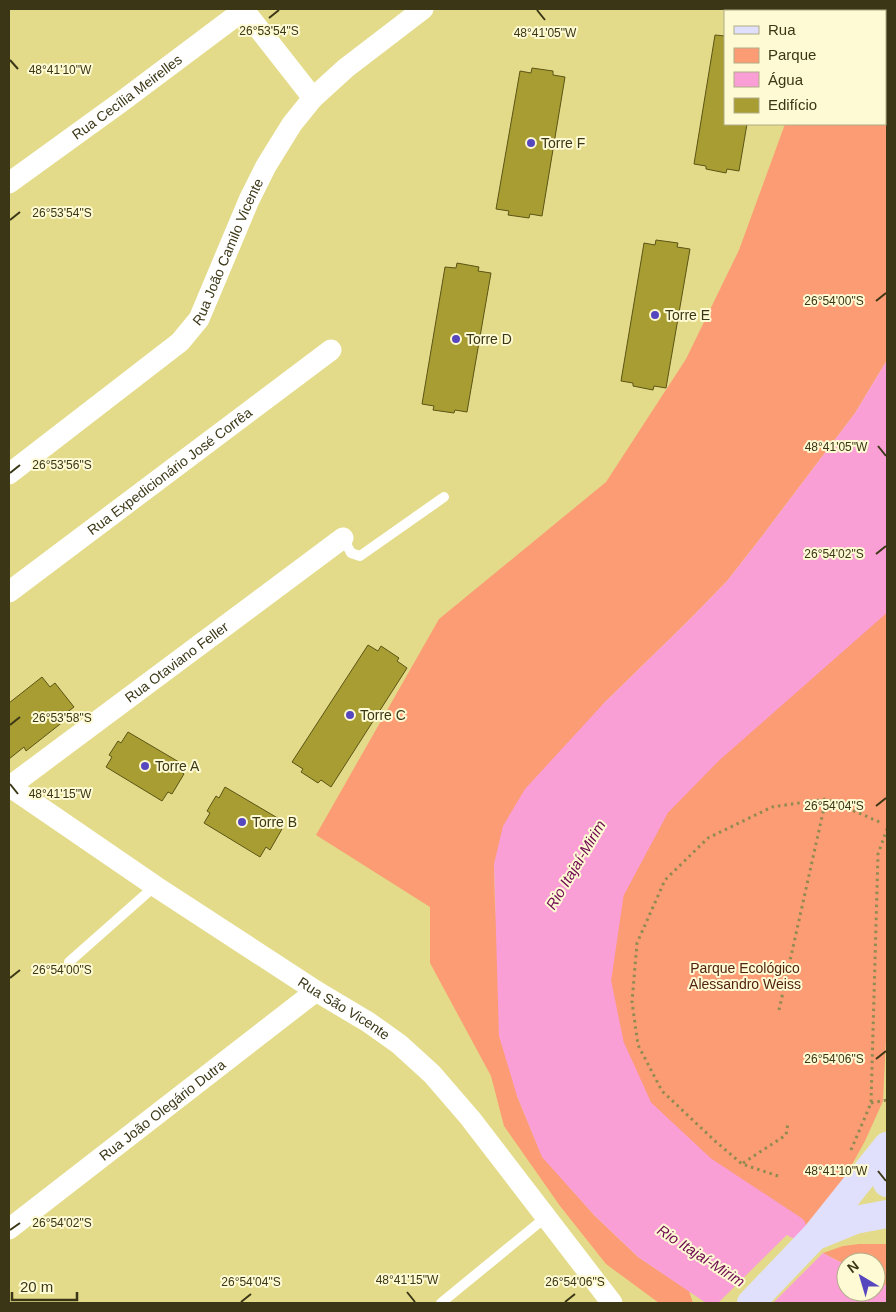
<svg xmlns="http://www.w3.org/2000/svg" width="896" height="1312" font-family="Arial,sans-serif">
  <rect width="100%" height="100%" fill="#e3db8a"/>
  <!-- green -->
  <path fill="#fc9c74" d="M819,9h68v351l-32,53 -96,127 -32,41 -38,39 -85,83 -110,161 1,42 22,190 25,60 52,59 44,42 51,34 4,12h-34l-53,-39 -46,-58 -56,-80 -13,-50 -61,-113v-56l-114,-72 123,-216 167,-137 80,-123 53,-109 46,-126h100v-113h-67z
    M887,598v420l-4,83 -18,40 -28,51 -37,41 -5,-6 -91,-60 -62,-58 -29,-64 -13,-64 13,-89 46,-86 53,-54z
    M859,1244h28v42l-11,-6v-18h-30v3l-23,-12 20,-7z"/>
  <!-- water -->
  <path fill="#f99fd5" d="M887,360v238l-175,154 -53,54 -46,86 -13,89 13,64 29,64 62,58 91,60 28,26 23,12v27h30v-12l11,6v17h-181l-68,-46 -44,-42 -52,-58 -25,-61 -18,-60 -5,-172 9,-38 22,-37 79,-86 85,-83 38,-39 32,-41 96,-127z"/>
  <!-- pier -->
  <path fill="#e3db8a" d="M795,1227l28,26 -50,50h-55z"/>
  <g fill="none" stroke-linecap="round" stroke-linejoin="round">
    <!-- canal -->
    <path stroke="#f99fd5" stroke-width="22" d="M795,1227l-91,-60 -62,-58 -29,-64 -13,-64 13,-89 46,-86 53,-54 175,-154"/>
  </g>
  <!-- building -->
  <path fill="#a89d32" stroke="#5b5415" d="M715,35l10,1v88h22l-8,47 -12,-2 -1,4 -20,-4v-3l-12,-2z
    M532,68l21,3v4l12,2 -23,139 -12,-2 -1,4 -21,-3 1,-4 -13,-2 24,-138 11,2z
    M656,240l22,3 -1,4 13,2 -24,139 -12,-2 -1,4 -20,-4v-3l-12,-2 23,-138 11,2z
    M457,263l22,4 -1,4 13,2 -24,139 -12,-2 -1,3 -21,-3 1,-4 -12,-2 23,-137 11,1z
    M368,645l10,6 3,-5 18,12 -2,3 10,7 -76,119 -10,-7 -3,3 -17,-11 2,-3 -11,-7z
    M42,677l8,10 5,-4 19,24 -13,10 3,4 -38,30 -2,-4 -15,12v-56z
    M128,732l56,33 -4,6 4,3 -12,20 -4,-2 -6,9 -56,-34 6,-10 -3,-2 9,-14 3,2z
    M225,787l56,33 -4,7 5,2 -12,21 -4,-3 -6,10 -56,-34 6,-10 -3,-2 9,-15 3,2z"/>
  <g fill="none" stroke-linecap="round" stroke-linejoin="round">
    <!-- path -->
    <path stroke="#918b51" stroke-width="3" stroke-dasharray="2.5 4" stroke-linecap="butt" d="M779,1010l47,-211
      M871,1103l16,-3
      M851,1150l20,-47 7,-249 9,-25
      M743,1163l43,-28 2,-12
      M778,1176l-36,-12 -27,-23 -53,-50 -24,-46 -6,-43 5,-59 28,-63 43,-42 64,-31 54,-8 56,24"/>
    <!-- service -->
    <path stroke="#fff" stroke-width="10" d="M343,538l8,15 9,3 84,-59
      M69,962l86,-76
      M441,1303l105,-86"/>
    <!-- minor -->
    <g stroke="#fff" stroke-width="21">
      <path d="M244,10l69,88"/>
      <path id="s1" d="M9,183l112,-81 124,-93"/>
      <path id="s2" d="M9,474l171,-132 19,-23 50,-119 17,-34 26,-42 21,-26 33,-30 77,-59"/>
      <path id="s3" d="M9,592l322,-242"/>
      <path id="s4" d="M9,786l146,100 161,105 52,31 31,22 33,30 38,44 142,185"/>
      <path id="s5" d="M9,787l334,-249"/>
      <path id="s6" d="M9,1229l307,-238"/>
    </g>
    <!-- secondary -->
    <path stroke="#e0e0fc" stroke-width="28" d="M887,1146c-3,13 -5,25 0,37
      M816,1236l39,-16 32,-6
      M751,1303l64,-67 72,-90"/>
  </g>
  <!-- ticks -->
  <path fill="none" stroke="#3b3716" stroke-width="2" d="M537,10l8,10M269,18l10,-8M10,60l8,9M10,220l10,-8M876,301l10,-8M878,446l8,10M10,473l10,-8M876,554l10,-8M10,725l10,-8M10,784l8,10M876,806l10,-8M10,978l10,-8M876,1059l10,-8M878,1171l8,10M10,1230l10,-7M407,1292l8,10M241,1302l10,-8M565,1302l10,-8"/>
  <!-- markers -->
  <g fill="#5747bf" stroke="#fefad3" stroke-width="2">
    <circle cx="531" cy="143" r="5"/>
    <circle cx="655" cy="315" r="5"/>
    <circle cx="456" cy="339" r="5"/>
    <circle cx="350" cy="715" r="5"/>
    <circle cx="145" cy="766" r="5"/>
    <circle cx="242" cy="822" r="5"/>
  </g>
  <g text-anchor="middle" stroke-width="4" stroke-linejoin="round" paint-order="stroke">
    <!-- street labels -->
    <g font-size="14" fill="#3b3716" stroke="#fefad3">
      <text dy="5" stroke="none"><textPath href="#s1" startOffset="146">Rua Cecília Meirelles</textPath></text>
      <text dy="5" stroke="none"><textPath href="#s2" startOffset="319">Rua João Camilo Vicente</textPath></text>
      <text dy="5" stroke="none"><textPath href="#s3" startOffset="201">Rua Expedicionário José Corrêa</textPath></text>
      <text dy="5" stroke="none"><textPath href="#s5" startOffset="209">Rua Otaviano Feller</textPath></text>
      <text dy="5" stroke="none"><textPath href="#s4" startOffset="402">Rua São Vicente</textPath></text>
      <text dy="5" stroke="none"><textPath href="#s6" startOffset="194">Rua João Olegário Dutra</textPath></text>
    </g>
    <!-- poi labels -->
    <g font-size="14" fill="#3b3716" stroke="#fefad3" text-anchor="start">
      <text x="541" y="148">Torre F</text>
      <text x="665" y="320">Torre E</text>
      <text x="466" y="344">Torre D</text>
      <text x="360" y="720">Torre C</text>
      <text x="155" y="771">Torre A</text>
      <text x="252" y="827">Torre B</text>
    </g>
    <!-- park labels -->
    <g font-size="14" fill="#512410" stroke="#fefad3">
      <text x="745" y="973">Parque Ecológico<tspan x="745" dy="16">Alessandro Weiss</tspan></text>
    </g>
    <!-- water labels -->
    <g font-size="15" font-style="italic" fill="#700b54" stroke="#fefad3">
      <text transform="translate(576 865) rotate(-59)" y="5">Rio Itajaí-Mirim</text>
      <text transform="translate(701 1256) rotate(33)" y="5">Rio Itajaí-Mirim</text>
    </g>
  </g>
  <g font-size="12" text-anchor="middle" fill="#3b3716" stroke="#fefad3" stroke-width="4" stroke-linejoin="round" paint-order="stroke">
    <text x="269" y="35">26°53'54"S</text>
    <text x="545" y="37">48°41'05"W</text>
    <text x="60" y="74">48°41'10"W</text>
    <text x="62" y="217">26°53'54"S</text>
    <text x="834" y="305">26°54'00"S</text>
    <text x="836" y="451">48°41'05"W</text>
    <text x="62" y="469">26°53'56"S</text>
    <text x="834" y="558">26°54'02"S</text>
    <text x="62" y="722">26°53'58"S</text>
    <text x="60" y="798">48°41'15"W</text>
    <text x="834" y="810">26°54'04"S</text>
    <text x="62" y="974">26°54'00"S</text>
    <text x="834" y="1063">26°54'06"S</text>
    <text x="836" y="1175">48°41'10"W</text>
    <text x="62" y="1227">26°54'02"S</text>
    <text x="407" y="1284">48°41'15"W</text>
    <text x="251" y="1286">26°54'04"S</text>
    <text x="575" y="1286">26°54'06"S</text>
  </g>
  <!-- border -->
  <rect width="896" height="1312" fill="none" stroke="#3b3716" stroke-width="20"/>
  <!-- legend -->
  <rect x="724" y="10" width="162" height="115" fill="#fefad3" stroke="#b0ac87"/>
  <rect x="734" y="26" width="25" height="8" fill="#e0e0fc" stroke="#b0ac87"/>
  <text x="768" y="35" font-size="15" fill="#3b3716">Rua</text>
  <rect x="734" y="48" width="25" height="15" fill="#fc9c74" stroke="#b0ac87"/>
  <text x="768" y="60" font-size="15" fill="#3b3716">Parque</text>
  <rect x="734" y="72" width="25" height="15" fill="#f99fd5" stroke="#b0ac87"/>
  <text x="768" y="85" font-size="15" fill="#3b3716">Água</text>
  <rect x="734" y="98" width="25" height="15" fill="#a89d32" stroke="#b0ac87"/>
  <text x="768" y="110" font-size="15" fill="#3b3716">Edifício</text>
  <!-- north arrow -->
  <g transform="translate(861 1277) rotate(322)"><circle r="24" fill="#fefad3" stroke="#b0ac87"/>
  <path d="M0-4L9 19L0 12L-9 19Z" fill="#5747bf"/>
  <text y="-8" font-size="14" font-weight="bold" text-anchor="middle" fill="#3b3716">N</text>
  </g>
  <!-- scale -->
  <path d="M12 1292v8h65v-8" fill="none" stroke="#3b3716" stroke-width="2.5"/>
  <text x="20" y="1292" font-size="15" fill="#3b3716" stroke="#fefad3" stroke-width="4" paint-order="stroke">20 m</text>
</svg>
